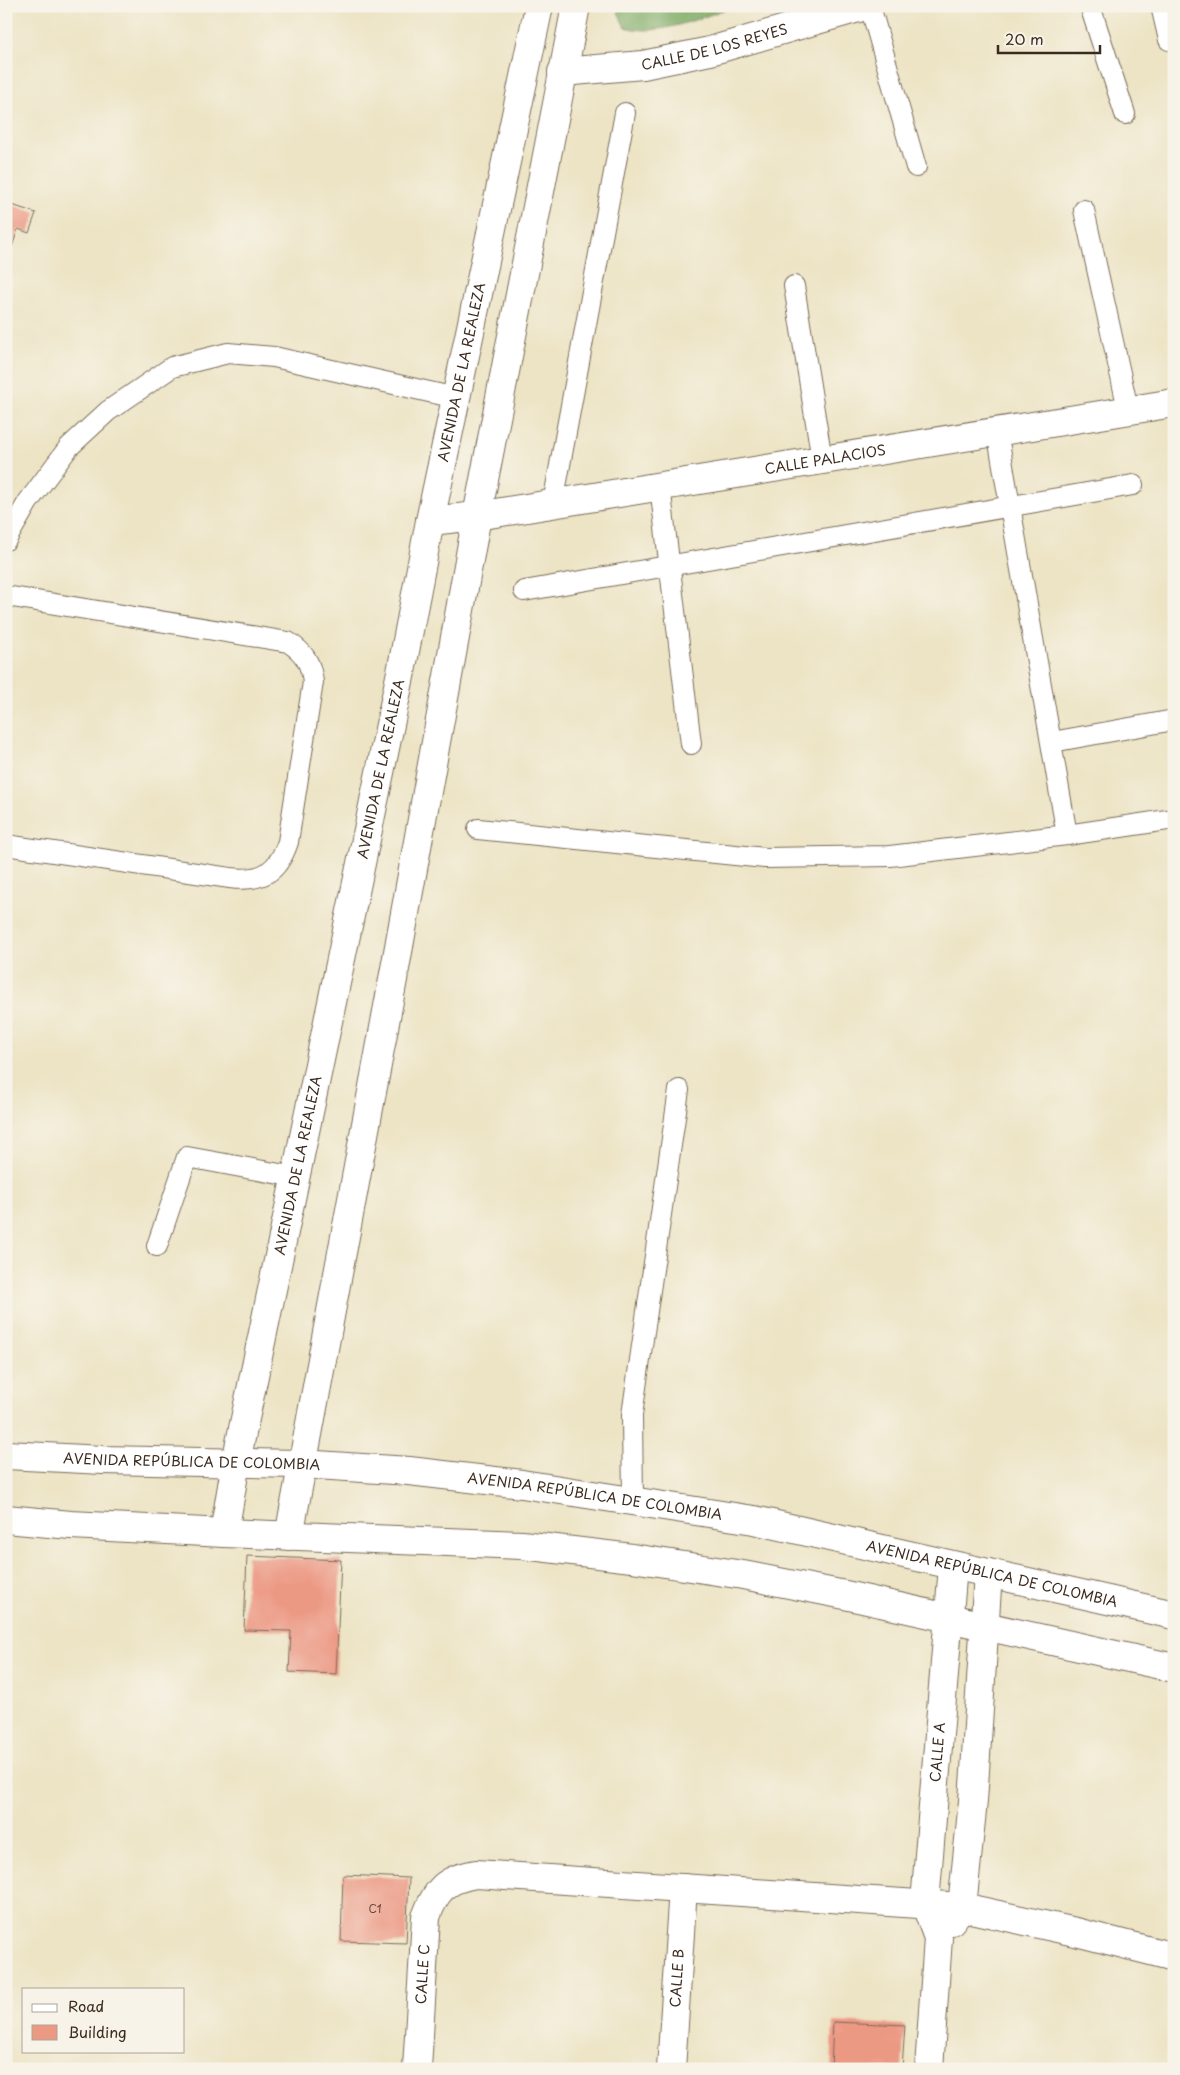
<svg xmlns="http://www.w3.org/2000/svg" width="1180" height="2075" font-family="'Playpen Sans',sans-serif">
  <rect width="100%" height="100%" fill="#f7f3e8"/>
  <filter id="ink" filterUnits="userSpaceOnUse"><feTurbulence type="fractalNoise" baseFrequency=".02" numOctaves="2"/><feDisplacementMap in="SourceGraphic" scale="10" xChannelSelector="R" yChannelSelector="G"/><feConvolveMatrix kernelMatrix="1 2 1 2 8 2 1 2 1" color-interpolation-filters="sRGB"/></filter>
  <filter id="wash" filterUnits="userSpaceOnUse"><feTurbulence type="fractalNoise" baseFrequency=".0096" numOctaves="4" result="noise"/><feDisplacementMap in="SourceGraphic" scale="20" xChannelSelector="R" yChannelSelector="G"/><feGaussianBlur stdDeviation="1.12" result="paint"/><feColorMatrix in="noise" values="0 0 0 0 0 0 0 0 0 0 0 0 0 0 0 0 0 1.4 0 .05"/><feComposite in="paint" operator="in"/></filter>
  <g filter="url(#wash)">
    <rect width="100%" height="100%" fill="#ede4c5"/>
    <!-- forest -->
    <path fill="#7daa64" stroke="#5c6a41" d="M619,6h117c-34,10 -76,32 -111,21l-7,-14z"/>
    <g id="blocks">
      <!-- building -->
      <path fill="#ec9984" d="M6,203l30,10 -7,20 -11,-4 -6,18 -6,-2z
        M247,1556l94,4 -5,114 -47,-2 2,-41 -47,-1z
        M343,1875l66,3 -3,65 -65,-2z
        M833,2022l72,3 -3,44h-71z"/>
    </g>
  </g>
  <g filter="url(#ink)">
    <use href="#blocks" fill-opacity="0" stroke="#796b58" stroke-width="1"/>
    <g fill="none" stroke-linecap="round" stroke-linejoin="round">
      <defs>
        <path id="lane" d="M870,6l46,161
          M1090,6l35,108
          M1161,6l8,34
          M1084,210l44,199
          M794,286l28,174
          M997,431l70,404
          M660,486l31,258
          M553,503l72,-390
          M6,540l22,-38 41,-55 39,-36 64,-44 56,-14 46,4 182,41
          M524,591l609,-106
          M6,596l282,46c16,10 23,21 25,40l-25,160c-10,30 -26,40 -58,36l-224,-33
          M1052,742l122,-22
          M478,829l287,29 125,-2 177,-21 107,-16
          M157,1246l30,-89 109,20
          M633,1502l-1,-87 47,-325"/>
        <g id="street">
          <path id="s1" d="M562,72l81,-7 67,-14 155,-45"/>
          <path id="s2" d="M430,521l47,-5 697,-113"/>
          <path id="s3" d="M224,1533l12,-71 166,-795 28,-146 109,-515"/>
          <path d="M289,1536l103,-551 85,-469 99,-510"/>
          <path d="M951,1921l11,-14 11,-106 15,-228"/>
          <path id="s4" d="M417,2069l9,-152c10,-28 20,-38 50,-43l486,33 118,26 94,24"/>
          <path id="s5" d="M671,2069l12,-181"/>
          <path id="s6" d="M929,2069l9,-131 -13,-35 28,-337"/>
        </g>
        <g id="primary">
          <path id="s7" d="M6,1455l97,5 198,4 108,7 113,13 232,36 420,95"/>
          <path d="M6,1519l65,6 153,8 298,12 110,13 111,17 102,20 329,73"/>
        </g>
      </defs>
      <!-- lane casing -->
      <use href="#lane" stroke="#796b58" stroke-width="22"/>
      <!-- street casing -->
      <use href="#street" stroke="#796b58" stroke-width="30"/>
      <!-- primary casing -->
      <use href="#primary" stroke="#796b58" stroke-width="30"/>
      <!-- lane -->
      <use href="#lane" stroke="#fff" stroke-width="20"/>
      <!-- street -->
      <use href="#street" stroke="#fff" stroke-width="28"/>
      <!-- primary -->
      <use href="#primary" stroke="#fff" stroke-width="28"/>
    </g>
  </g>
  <g text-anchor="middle" stroke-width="4" stroke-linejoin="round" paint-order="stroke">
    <!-- number labels -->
    <g font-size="11" fill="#674638">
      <text x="375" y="1913">C1</text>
    </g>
    <!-- street labels -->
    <g font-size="14" fill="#3b2a1e" stroke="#f7f3e8">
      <text dy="5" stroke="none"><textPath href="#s1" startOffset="155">CALLE DE LOS REYES</textPath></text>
      <text dy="5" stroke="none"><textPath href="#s3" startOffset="1185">AVENIDA DE LA REALEZA</textPath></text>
      <text dy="5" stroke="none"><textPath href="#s2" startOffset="400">CALLE PALACIOS</textPath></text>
      <text dy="5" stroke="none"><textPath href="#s3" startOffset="780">AVENIDA DE LA REALEZA</textPath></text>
      <text dy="5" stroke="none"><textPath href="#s3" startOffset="375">AVENIDA DE LA REALEZA</textPath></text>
      <text dy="5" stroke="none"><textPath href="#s7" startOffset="186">AVENIDA REPÚBLICA DE COLOMBIA</textPath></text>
      <text dy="5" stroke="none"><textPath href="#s7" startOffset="591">AVENIDA REPÚBLICA DE COLOMBIA</textPath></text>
      <text dy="5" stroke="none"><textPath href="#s7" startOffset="996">AVENIDA REPÚBLICA DE COLOMBIA</textPath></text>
      <text dy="5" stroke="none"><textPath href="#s6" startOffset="320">CALLE A</textPath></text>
      <text dy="5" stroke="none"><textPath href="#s4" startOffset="95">CALLE C</textPath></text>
      <text dy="5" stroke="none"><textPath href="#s5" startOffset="91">CALLE B</textPath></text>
    </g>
  </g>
  <!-- margin -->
  <rect width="1180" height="2075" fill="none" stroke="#f7f3e8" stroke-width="25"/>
  <!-- legend -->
  <rect x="22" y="1988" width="162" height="65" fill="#f7f3e8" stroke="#aca397"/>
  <rect x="32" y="2004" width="25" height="8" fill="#ffffff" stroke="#aca397"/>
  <text x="68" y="2012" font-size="15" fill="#3b2a1e">Road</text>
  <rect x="32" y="2025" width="25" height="15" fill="#ec9984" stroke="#aca397"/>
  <text x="68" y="2038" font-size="15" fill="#3b2a1e">Building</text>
  <!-- scale -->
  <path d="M998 45v8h102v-8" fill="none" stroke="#3b2a1e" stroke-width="2.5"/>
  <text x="1005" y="45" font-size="15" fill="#3b2a1e" stroke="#f7f3e8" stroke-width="4" paint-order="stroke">20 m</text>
</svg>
